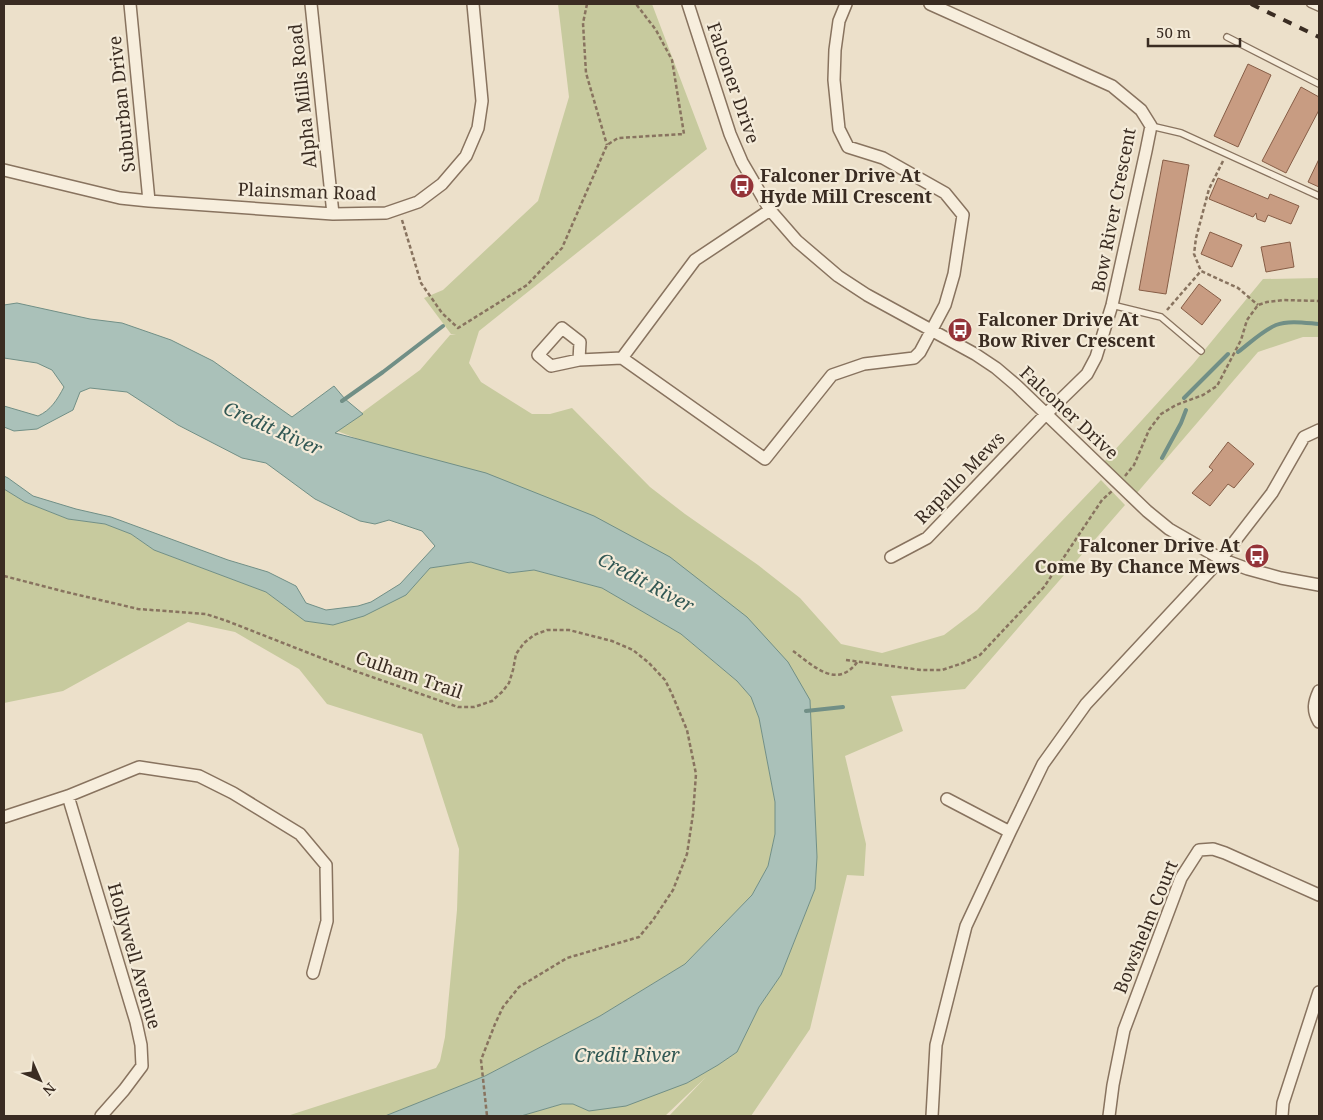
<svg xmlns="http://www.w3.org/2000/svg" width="1323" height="1120" font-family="'Noto Serif',serif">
  <rect width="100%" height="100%" fill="#ece0ca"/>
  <!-- green -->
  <path fill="#c7ca9e" d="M558,4h94l55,145 -228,182 -10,32 12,19 51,32h18l22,-6 78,79 35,27 73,51 42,33 41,46 41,9 62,-18 33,-25 124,-130 24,25 -160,184 -74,7 12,35 -58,25 21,88 -2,32 -17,-1 -37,154 -59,87h-82l37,-39 -41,39h-144l41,-12h11l16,7 98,-28 31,-18 19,-13 22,-45 22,-32 34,-86 2,-32 -7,-157 -444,-258 -29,-11 83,-61 30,-35 6,-1h-5l-27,-36 19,-8 95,-89 31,-104z
    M1319,278v59h-16l-45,15 -122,142 -34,-30 91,-100 70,-85z
    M4,489l21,13 43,17 37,5 26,10 23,16 112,42 39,29 28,4 72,-30 25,-27 41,-6 38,11 25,-3 68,18 79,46 56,47 14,16 8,21 16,84v32l-7,32 -16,29 -67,69 -85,52 -115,60 -100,40h-98l149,-48 4,-7 5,-24 12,-127 2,-61 -37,-115 -95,-30 -28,-35 -64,-37 -47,-10 -125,69 -59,12z"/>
  <!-- water -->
  <path fill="#aac1b9" stroke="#718f86" d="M17,303l73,16 32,4 49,17 42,21 79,56 42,-31 11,13 18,15 -28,19 151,40 108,43 76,41 77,60 41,45 22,38 7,157 -2,32 -34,86 -22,32 -22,45 -19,13 -31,18 -61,23 -37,5 -16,-7h-11l-41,12h-136l100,-40 115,-60 85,-52 67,-69 16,-29 7,-32v-32l-16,-84 -8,-21 -14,-16 -56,-47 -79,-46 -68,-18 -25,3 -38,-11 -41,6 -24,27 -42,21 -31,9 -28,-4 -39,-29 -112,-42 -23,-16 -26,-10 -37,-5 -43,-17 -21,-13v-13l4,2 25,18 43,13 35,8 117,43 40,12 28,14 10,17 20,7 32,-4 13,-4 29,-18 35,-38 -13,-15 -33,-11 -14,4 -15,-3 -45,-22 -49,-36 -24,-5 -64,-33 -51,-33 -37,-4 -10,4 -7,18 -36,19 -23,2 -10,-4v-21l34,10c13,-6 19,-16 26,-29l-12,-17 -15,-7 -33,-5v-53z"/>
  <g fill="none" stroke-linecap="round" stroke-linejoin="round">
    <!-- stream -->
    <path stroke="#718f86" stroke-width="4" d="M1238,352c12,-9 24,-21 38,-27 13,-5 30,-2 43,-1
      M1184,398l44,-44
      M342,401l41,-29 60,-46
      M1162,458l19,-35 5,-13
      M806,711l37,-4"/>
  </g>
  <!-- building -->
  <path fill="#c89c82" stroke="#865d46" d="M1248,64l23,11 -33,72 -24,-11z
    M1301,87l18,10v13l-33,63 -24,-12z
    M1319,159v28l-11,-5z
    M1163,160l26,5 -23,129 -27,-4z
    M1218,178l50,21 2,-5 29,12 -8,18 -23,-9 -3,7 -8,-3 -1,-6 -3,4 -44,-18z
    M1210,232l32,13 -10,22 -31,-13z
    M1290,242l4,25 -28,5 -5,-25z
    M1199,284l22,16 -19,25 -21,-17z
    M1228,442l26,22 -20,24 -6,-4 -18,22 -18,-13 21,-23 -4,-3z"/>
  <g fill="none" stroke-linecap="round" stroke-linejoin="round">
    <defs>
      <path id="lane" d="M1310,4l9,4
        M1227,37l92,47
        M1151,126l30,7 138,63
        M1112,305l49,12 40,34"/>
      <path id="street" d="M130,4l19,197
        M311,4l22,210
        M688,4l42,130 12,28 28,48 27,31 41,35 29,19 108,59 21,14 20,17 131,126 22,18 52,30 27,10 33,9 38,7
        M4,170l116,28 29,3 184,13 53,-1 32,-11 24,-18 24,-28 12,-28 4,-27 -9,-97
        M770,210l-75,50 -73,98 143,101 67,-84 32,-11 50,-6 6,-6 25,-47 9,-31 9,-59 -18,-22 -62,-35 -35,-11 -9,-18 -5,-49 1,-30 4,-29 7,-17
        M579,360l1,-18 -18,-14 -24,27 13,11 28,-6 43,-2
        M891,557l36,-19 119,-124 41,-40 9,-17 16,-52 34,-154 5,-25 -10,-16 -29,-24 -182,-82
        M1319,691c-5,11 -7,19 0,31
        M68,796l68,226 5,23 1,21 -18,24 -23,26
        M947,799l63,33
        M4,817l64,-21 71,-29 60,9 34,17 67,41 26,31 1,56 -14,52
        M932,1116l4,-71 30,-119 44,-94 33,-68 43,-60 135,-145 51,-66 32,-56 15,-7
        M1109,1116l4,-31 11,-55 57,-152 18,-28 14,-1 12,4 94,42
        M1282,1116l1,-13 36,-111"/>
    </defs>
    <!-- lane casing -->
    <use href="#lane" stroke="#88735f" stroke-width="8"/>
    <!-- street casing -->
    <use href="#street" stroke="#88735f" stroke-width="14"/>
    <!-- path -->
    <path stroke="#88735f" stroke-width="2.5" stroke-dasharray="4 2.5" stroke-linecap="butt" d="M587,4l-4,19 3,50 21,72
      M1223,161l-14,28 -13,49 -2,16 7,17 37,17 20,17
      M402,220l19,63 21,30 16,15 69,-43 35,-37 45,-103 11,-7 66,-4 -12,-74 -16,-30 -20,-26
      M1167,310l34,-39
      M1125,476l9,-11 15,-35 12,-16 15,-9 27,-10 14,-9 24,-46 6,-20 11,-15 9,-3 16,-2 36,1
      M4,576l58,15 76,18 68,5 21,7 125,49 106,37h16l18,-6 11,-10 6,-8 4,-13 3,-16 8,-11 10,-8 13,-5h22l43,11 21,9 16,13 16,17 7,14 15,36 9,44 -3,40 -6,40 -14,36 -20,30 -14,17 -72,21 -48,29 -16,20 -8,17 -14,36 6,56
      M793,651c20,14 44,40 65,10
      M846,660l75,10h21l21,-7 17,-8 64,-68 58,-87 10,-9"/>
    <!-- lane -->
    <use href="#lane" stroke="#f7eedd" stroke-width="5.5"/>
    <!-- street -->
    <use href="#street" stroke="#f7eedd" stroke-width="11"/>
    <!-- rail -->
    <path stroke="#3a2c22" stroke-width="4" stroke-dasharray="9 9" stroke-linecap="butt" d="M1251,4l68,33"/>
  </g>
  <!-- icons -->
  <defs>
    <symbol id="bus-disc" viewBox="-11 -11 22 22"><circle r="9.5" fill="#943338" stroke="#f4ebd9"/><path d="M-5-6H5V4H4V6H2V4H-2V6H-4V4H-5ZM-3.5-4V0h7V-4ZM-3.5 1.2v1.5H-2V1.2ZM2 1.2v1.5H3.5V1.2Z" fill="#fff"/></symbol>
  </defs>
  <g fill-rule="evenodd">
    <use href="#bus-disc" x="728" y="172" width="28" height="28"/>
    <use href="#bus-disc" x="946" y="316" width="28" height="28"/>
    <use href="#bus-disc" x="1243" y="542" width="28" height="28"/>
  </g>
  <g text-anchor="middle" stroke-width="4.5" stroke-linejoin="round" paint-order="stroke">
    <!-- street labels -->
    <g font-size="18" fill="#3a2c22" stroke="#f4ebd9">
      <text transform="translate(733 83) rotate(71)" y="6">Falconer Drive</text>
      <text transform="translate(303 96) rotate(-96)" y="6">Alpha Mills Road</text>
      <text transform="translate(122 104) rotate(-96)" y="6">Suburban Drive</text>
      <text transform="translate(307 192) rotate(2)" y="6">Plainsman Road</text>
      <text transform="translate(1114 210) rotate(-79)" y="6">Bow River Crescent</text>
      <text transform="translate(1069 413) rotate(43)" y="6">Falconer Drive</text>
      <text transform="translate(960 478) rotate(-46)" y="6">Rapallo Mews</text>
      <text transform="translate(409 675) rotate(19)" y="6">Culham Trail</text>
      <text transform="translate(1146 927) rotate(-68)" y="6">Bowshelm Court</text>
      <text transform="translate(134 956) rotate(74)" y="6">Hollywell Avenue</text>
    </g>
    <!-- poi labels -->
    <g font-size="18" font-weight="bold" fill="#3a2c22" stroke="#f4ebd9" text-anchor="start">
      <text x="760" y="182">Falconer Drive At<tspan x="760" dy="21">Hyde Mill Crescent</tspan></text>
      <text x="978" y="326">Falconer Drive At<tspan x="978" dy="21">Bow River Crescent</tspan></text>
      <text x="1240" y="552" text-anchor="end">Falconer Drive At<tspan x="1240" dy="21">Come By Chance Mews</tspan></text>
    </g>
    <!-- water labels -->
    <g font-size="19" font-style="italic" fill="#325854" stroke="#f4ebd9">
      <text transform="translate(273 428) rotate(24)" y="7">Credit River</text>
      <text transform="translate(646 582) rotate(28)" y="7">Credit River</text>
      <text x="627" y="1062">Credit River</text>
    </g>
  </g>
  <!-- border -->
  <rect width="1323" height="1120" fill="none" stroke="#3a2c22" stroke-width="10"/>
  <!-- north arrow -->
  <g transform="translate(40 1080) rotate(135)" stroke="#f4ebd9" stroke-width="4" paint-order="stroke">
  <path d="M0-4L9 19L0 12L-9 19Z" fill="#3a2c22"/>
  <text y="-8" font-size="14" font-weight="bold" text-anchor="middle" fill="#3a2c22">N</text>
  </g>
  <!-- scale -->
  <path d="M1148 38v8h92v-8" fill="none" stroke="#3a2c22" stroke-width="2.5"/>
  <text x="1156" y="38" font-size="15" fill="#3a2c22" stroke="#f4ebd9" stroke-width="4" paint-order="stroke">50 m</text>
</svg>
